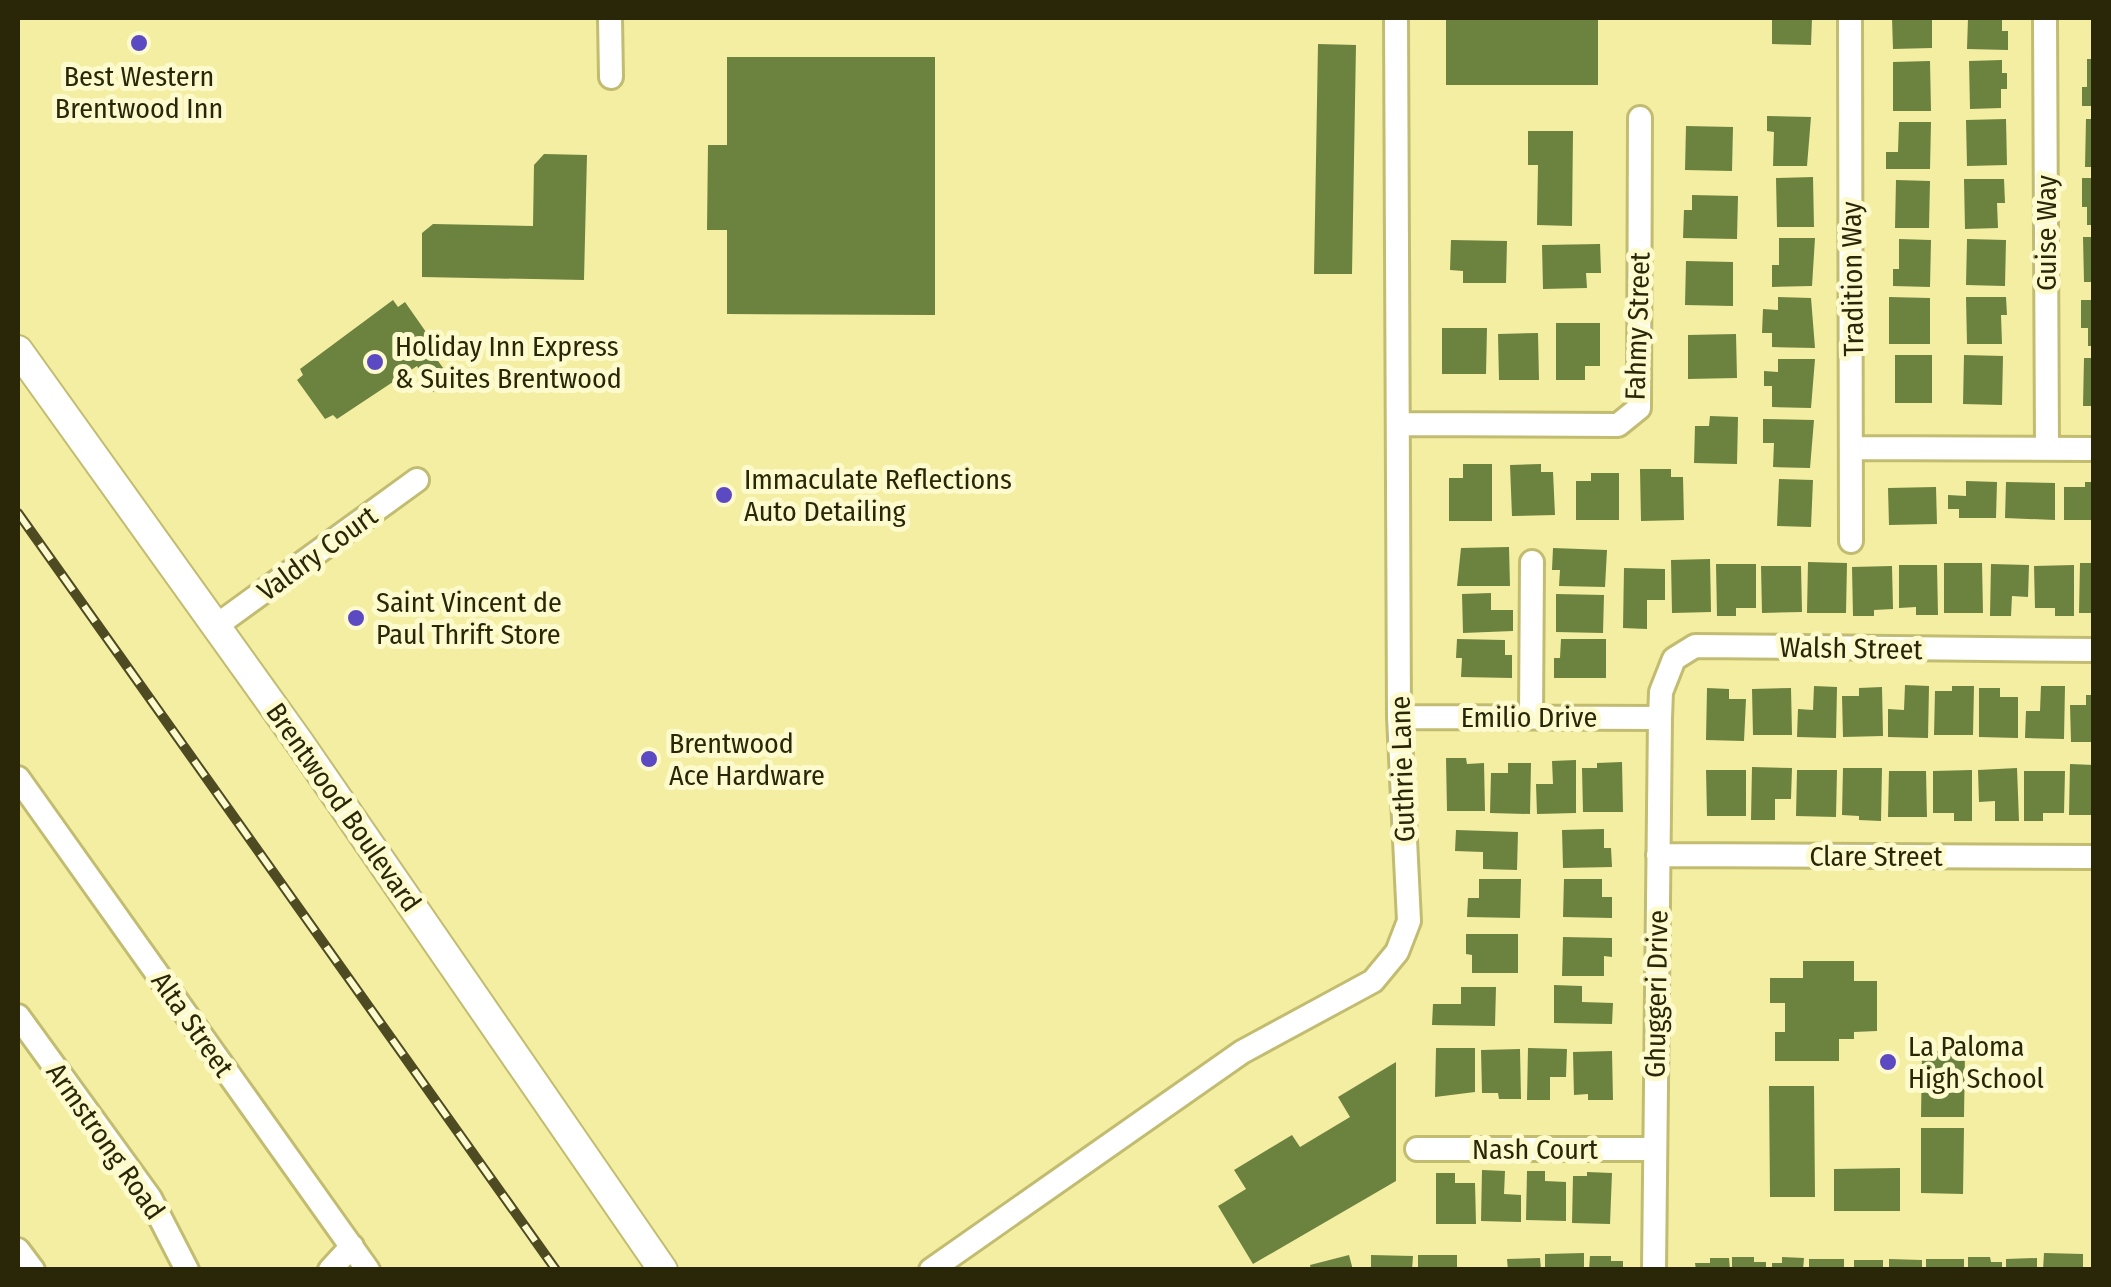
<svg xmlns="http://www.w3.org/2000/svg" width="2111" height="1287" font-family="'Fira Sans Condensed',sans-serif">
  <rect width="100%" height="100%" fill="#f4eea2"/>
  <!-- building -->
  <path fill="#6c823f" d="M1446,18h152v67h-152z
    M1772,18h40l-1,27 -39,-1z
    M1892,18h40v30l-39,1z
    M1968,18h34v13h6v19l-41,-1z
    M1318,44l38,1 -4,229h-38z
    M727,57h208v258l-208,-1v-84h-20l1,-85h19z
    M2087,59h7v47h-12v-19h5z
    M2002,60v13h5v16h-6v19l-31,1 -1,-48z
    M1930,61l1,50h-38v-49z
    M1767,116l44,1 -4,49h-34l1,-34 -7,-1z
    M2006,119l1,46 -40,1 -1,-46z
    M2086,119h8v48h-9z
    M1899,122h32l-1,47h-44v-17h12z
    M1686,126l47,1 -1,44 -47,-1z
    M1528,131h45l-1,95 -35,-1 1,-60h-10z
    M544,154l43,1 -3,125 -162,-3v-44l11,-9 100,2 1,-61z
    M1813,177l1,50h-37l-1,-49z
    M2082,178h12v47h-7v-18h-5z
    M1964,179h40l1,24h-8l1,25 -33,1z
    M1896,180l34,1 -1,47h-34z
    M1692,195l46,1 -1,43 -54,-1 1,-28h8z
    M2083,237h11v45h-10z
    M1779,238h36l-3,48 -40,1v-22h7z
    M1899,239l32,1 -1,47 -37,-1v-17h6z
    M1967,239l39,1 -1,46 -39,-1z
    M1451,240l56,1 -1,42h-43v-12l-13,-1z
    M1600,244l1,29h-15l1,15 -44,1 -1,-44z
    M1686,261l47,1v44l-48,-1z
    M1778,297l33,1 4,50 -43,-1v-14h-10l1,-24 15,1z
    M1889,297l41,1v46h-41z
    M1966,297h40l1,18h-6l1,29h-35z
    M393,300l5,7 7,-5 28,40 -6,4 25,34 -19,12 -16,-26 -80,53 -4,-4 -8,4 -28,-39 6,-5 -3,-6z
    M2081,300h13v46h-6v-18h-7z
    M1556,323h44v43h-15v14h-29z
    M1442,328h45l-1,46h-44z
    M1538,333l1,47h-40l-1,-46z
    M1736,334l1,44 -49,1v-44z
    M1895,355h37v48h-37z
    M1964,355l39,1 -1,49 -39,-1z
    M2084,358h10v48h-11z
    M1778,359h37l-4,49 -39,-1v-21h-8v-15l14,1z
    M1710,416l28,1 -1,47 -43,-1 1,-37h14z
    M1763,419l51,1 -4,48 -37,-1 1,-24h-11z
    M1463,464h29v57h-43v-43h14z
    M1541,464v8h12l2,43 -43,1 -2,-51z
    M1640,469h31v8h12l1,43 -43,1z
    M1591,473h28v47h-43v-39h15z
    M1779,479l34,1 -2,47 -34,-1z
    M1966,481l31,1 -1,36h-37v-9h-11v-14l18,1z
    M2006,482l49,1v37l-50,-2z
    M2085,482h9v38h-30v-33h21z
    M1936,487l1,37 -48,1 -1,-37z
    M1509,547l1,39h-53l4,-38z
    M1553,548l54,2 -2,37 -46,-1 1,-16h-8z
    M1710,559l1,53 -39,1 -1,-53z
    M1808,562l39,1 -1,50h-39z
    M1944,563h38l1,50h-39z
    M2080,563h14v50h-15z
    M1716,564h40v44h-20v8h-19z
    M1991,564l38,1 -1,32 -16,-1 -1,20h-21z
    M1899,565h38l1,50h-22v-8l-17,1z
    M2074,565v51h-19v-8h-20l-1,-42z
    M1761,566h40l1,46 -40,1z
    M1892,566l1,43 -19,1v6h-21l-1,-49z
    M1624,568l41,1v31h-18v29l-24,-1z
    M1491,593v17h22v21l-50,2 -1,-39z
    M1556,594l48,1 -1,38 -47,-1z
    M1457,639l48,1v15h7v23l-51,-1 1,-19h-6z
    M1561,639h45v39h-52v-20h6z
    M1905,685l24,1 -1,52 -40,-1v-28l16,1z
    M1814,686l23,1 -1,51 -39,-1 1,-28 15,1z
    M1952,686h22l-1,49h-39l1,-44h17z
    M2041,686h24l-1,53 -39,-1 1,-27h14z
    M1882,687l1,49 -40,1 -1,-41h17v-8z
    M1707,688l22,1v10h17l-2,42 -38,-1z
    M1791,688l1,47h-39l-1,-46z
    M1979,688h21v9h18v41l-39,-1z
    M2086,695h8v47h-23l-1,-37h16z
    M1446,758h20l1,6 17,-1 1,48h-38z
    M1576,760v53l-39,1 -1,-30h17l-1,-23z
    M1622,762l1,50h-40l-1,-44h15v-5z
    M1508,763h23l-1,51 -40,-1 1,-40h17z
    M2070,764l24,1v50h-25z
    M1752,767l40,1 -1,31h-16v21h-24z
    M1843,768h39l-1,53 -22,-1v-4l-17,-1z
    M2017,768l2,53h-24v-20l-16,1 -1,-32z
    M1706,770h40v46h-39z
    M1797,770h40l-1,47 -40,-1z
    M1972,770v51h-18v-8h-21v-42z
    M1889,771h37l1,46h-39z
    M2024,771h41l-1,42h-21v8h-19z
    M1604,829v19h7l1,19 -49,1 -1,-38z
    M1456,830l62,2 -1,38 -34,-1v-17l-28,-1z
    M1479,879h42l-1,39 -53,-1 1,-19h11z
    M1564,879h38v18h10v21l-49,-1z
    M1466,934h52v39h-46v-18l-6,-1z
    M1563,937l49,1v19l-8,-1v20h-42z
    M1803,961h51v20h23v50l-23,1v7h-15v22h-64v-29h10v-29h-15v-25h33z
    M1554,985l28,1v16l31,1 -1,21 -58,-1z
    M1461,987h35l-1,39 -63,-1 1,-21h28z
    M1436,1048h39v44l-40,5z
    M1528,1048l39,1 -1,28h-16v23h-23z
    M1520,1049l1,50h-22l-1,-6h-16l-1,-43z
    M1612,1051l1,49h-25v-6l-14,1 -1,-43z
    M1922,1051l43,1 -1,65h-43z
    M1396,1062v119l-143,83 -35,-58 28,-17 -12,-19 58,-35 8,12 50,-30 -12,-20z
    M1769,1086h45l1,111h-45z
    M1921,1128h43l-1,66 -42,-1z
    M1900,1168v43h-66v-42z
    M1482,1170l23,1 -1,23 17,1v27l-40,-1z
    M1527,1171h18v10l21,1v39l-40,-1z
    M1587,1172l25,1 -2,51 -38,-1 1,-47h14z
    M1436,1173h19v10h20l1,41h-40z
    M1584,1253v17h-39v-16z
    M2044,1253l39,1v16h-40z
    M1349,1255l4,15h-42l-1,-5z
    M1371,1255l42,1 -1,14h-41z
    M1418,1255h39v15h-39z
    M1590,1256h21v5h12v9h-34z
    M1732,1257h22v5h12v8h-34z
    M1782,1257l22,1 -1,12h-31v-7h10z
    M1968,1257h22l1,5h11v8h-34z
    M1540,1258l1,12h-33l-1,-11z
    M1710,1258h19l1,12h-34l-1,-7h15z
    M2037,1258v12h-31v-11z
    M1809,1259h35v11h-35z
    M1889,1259l33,1v10h-33z
    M1926,1259h38v11h-38z
    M1854,1260h29v10h-29z"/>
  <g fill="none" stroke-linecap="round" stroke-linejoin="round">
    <defs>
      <path id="minor" d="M610,18l1,59
        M1850,18l1,523
        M2045,18l2,431
        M1398,424l220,1 21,-17 1,-290
        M1854,448l240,1
        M216,626l201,-146
        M1399,717l261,1
        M1531,717l1,-155
        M18,778l350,492
        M1658,855l436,2
        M18,1016l132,182 37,72
        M1417,1149h237
        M18,1250l15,20
        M330,1270l22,-24
        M931,1270l311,-218 131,-71 24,-29 12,-31 -10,-204 -3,-699
        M1654,1270l6,-552 1,-26 13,-33 21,-13 399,4"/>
      <path id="major" d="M18,350l281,392 364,528"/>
    </defs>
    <!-- minor casing -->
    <use href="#minor" stroke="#c2bc71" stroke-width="28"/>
    <!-- major casing -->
    <use href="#major" stroke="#c2bc71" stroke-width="32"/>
    <!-- minor -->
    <use href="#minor" stroke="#fff" stroke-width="22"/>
    <!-- major -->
    <use href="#major" stroke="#fff" stroke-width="28"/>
    <defs>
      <path id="rail" d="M18,513l538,757"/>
    </defs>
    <!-- rail casing -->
    <use href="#rail" stroke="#4e4b23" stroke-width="10"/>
    <!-- rail -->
    <use href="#rail" stroke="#fdface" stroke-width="6" stroke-dasharray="19" stroke-linecap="butt"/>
  </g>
  <!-- markers -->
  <g fill="#5c4ac3" stroke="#fdface" stroke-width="4">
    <circle cx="139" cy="43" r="10"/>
    <circle cx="375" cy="362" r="10"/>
    <circle cx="724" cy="495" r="10"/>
    <circle cx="356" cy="618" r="10"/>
    <circle cx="649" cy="759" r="10"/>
    <circle cx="1888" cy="1062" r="10"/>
  </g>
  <g text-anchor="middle" stroke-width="10" stroke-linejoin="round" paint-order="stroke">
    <!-- poi labels -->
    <g font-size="28" fill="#292707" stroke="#fdface" text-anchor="start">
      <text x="139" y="86" text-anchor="middle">Best Western<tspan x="139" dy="32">Brentwood Inn</tspan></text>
      <text x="395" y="356">Holiday Inn Express<tspan x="395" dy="32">&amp; Suites Brentwood</tspan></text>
      <text x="744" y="489">Immaculate Reflections<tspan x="744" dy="32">Auto Detailing</tspan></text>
      <text x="376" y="612">Saint Vincent de<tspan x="376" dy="32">Paul Thrift Store</tspan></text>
      <text x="669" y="753">Brentwood<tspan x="669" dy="32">Ace Hardware</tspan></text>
      <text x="1908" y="1056">La Paloma<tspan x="1908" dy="32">High School</tspan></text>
    </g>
    <!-- street labels -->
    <g font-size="28" fill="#292707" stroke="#fdface">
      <text transform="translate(2046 233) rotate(-90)" y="10">Guise Way</text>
      <text transform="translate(1852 279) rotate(-91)" y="10">Tradition Way</text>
      <text transform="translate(1637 326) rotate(-88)" y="10">Fahmy Street</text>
      <text transform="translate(317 553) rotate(-36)" y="10">Valdry Court</text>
      <text transform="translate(1851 648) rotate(1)" y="10">Walsh Street</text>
      <text x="1529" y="727">Emilio Drive</text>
      <text transform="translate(1402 769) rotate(-92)" y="10">Guthrie Lane</text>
      <text transform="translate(344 807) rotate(55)" y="10">Brentwood Boulevard</text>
      <text x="1876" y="866">Clare Street</text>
      <text transform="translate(1656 994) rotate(-89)" y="10">Ghuggeri Drive</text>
      <text transform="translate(193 1024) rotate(55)" y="10">Alta Street</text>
      <text transform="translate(106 1141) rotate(55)" y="10">Armstrong Road</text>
      <text x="1535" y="1159">Nash Court</text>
    </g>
  </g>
  <!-- border -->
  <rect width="2111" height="1287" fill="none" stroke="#292707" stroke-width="40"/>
</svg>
